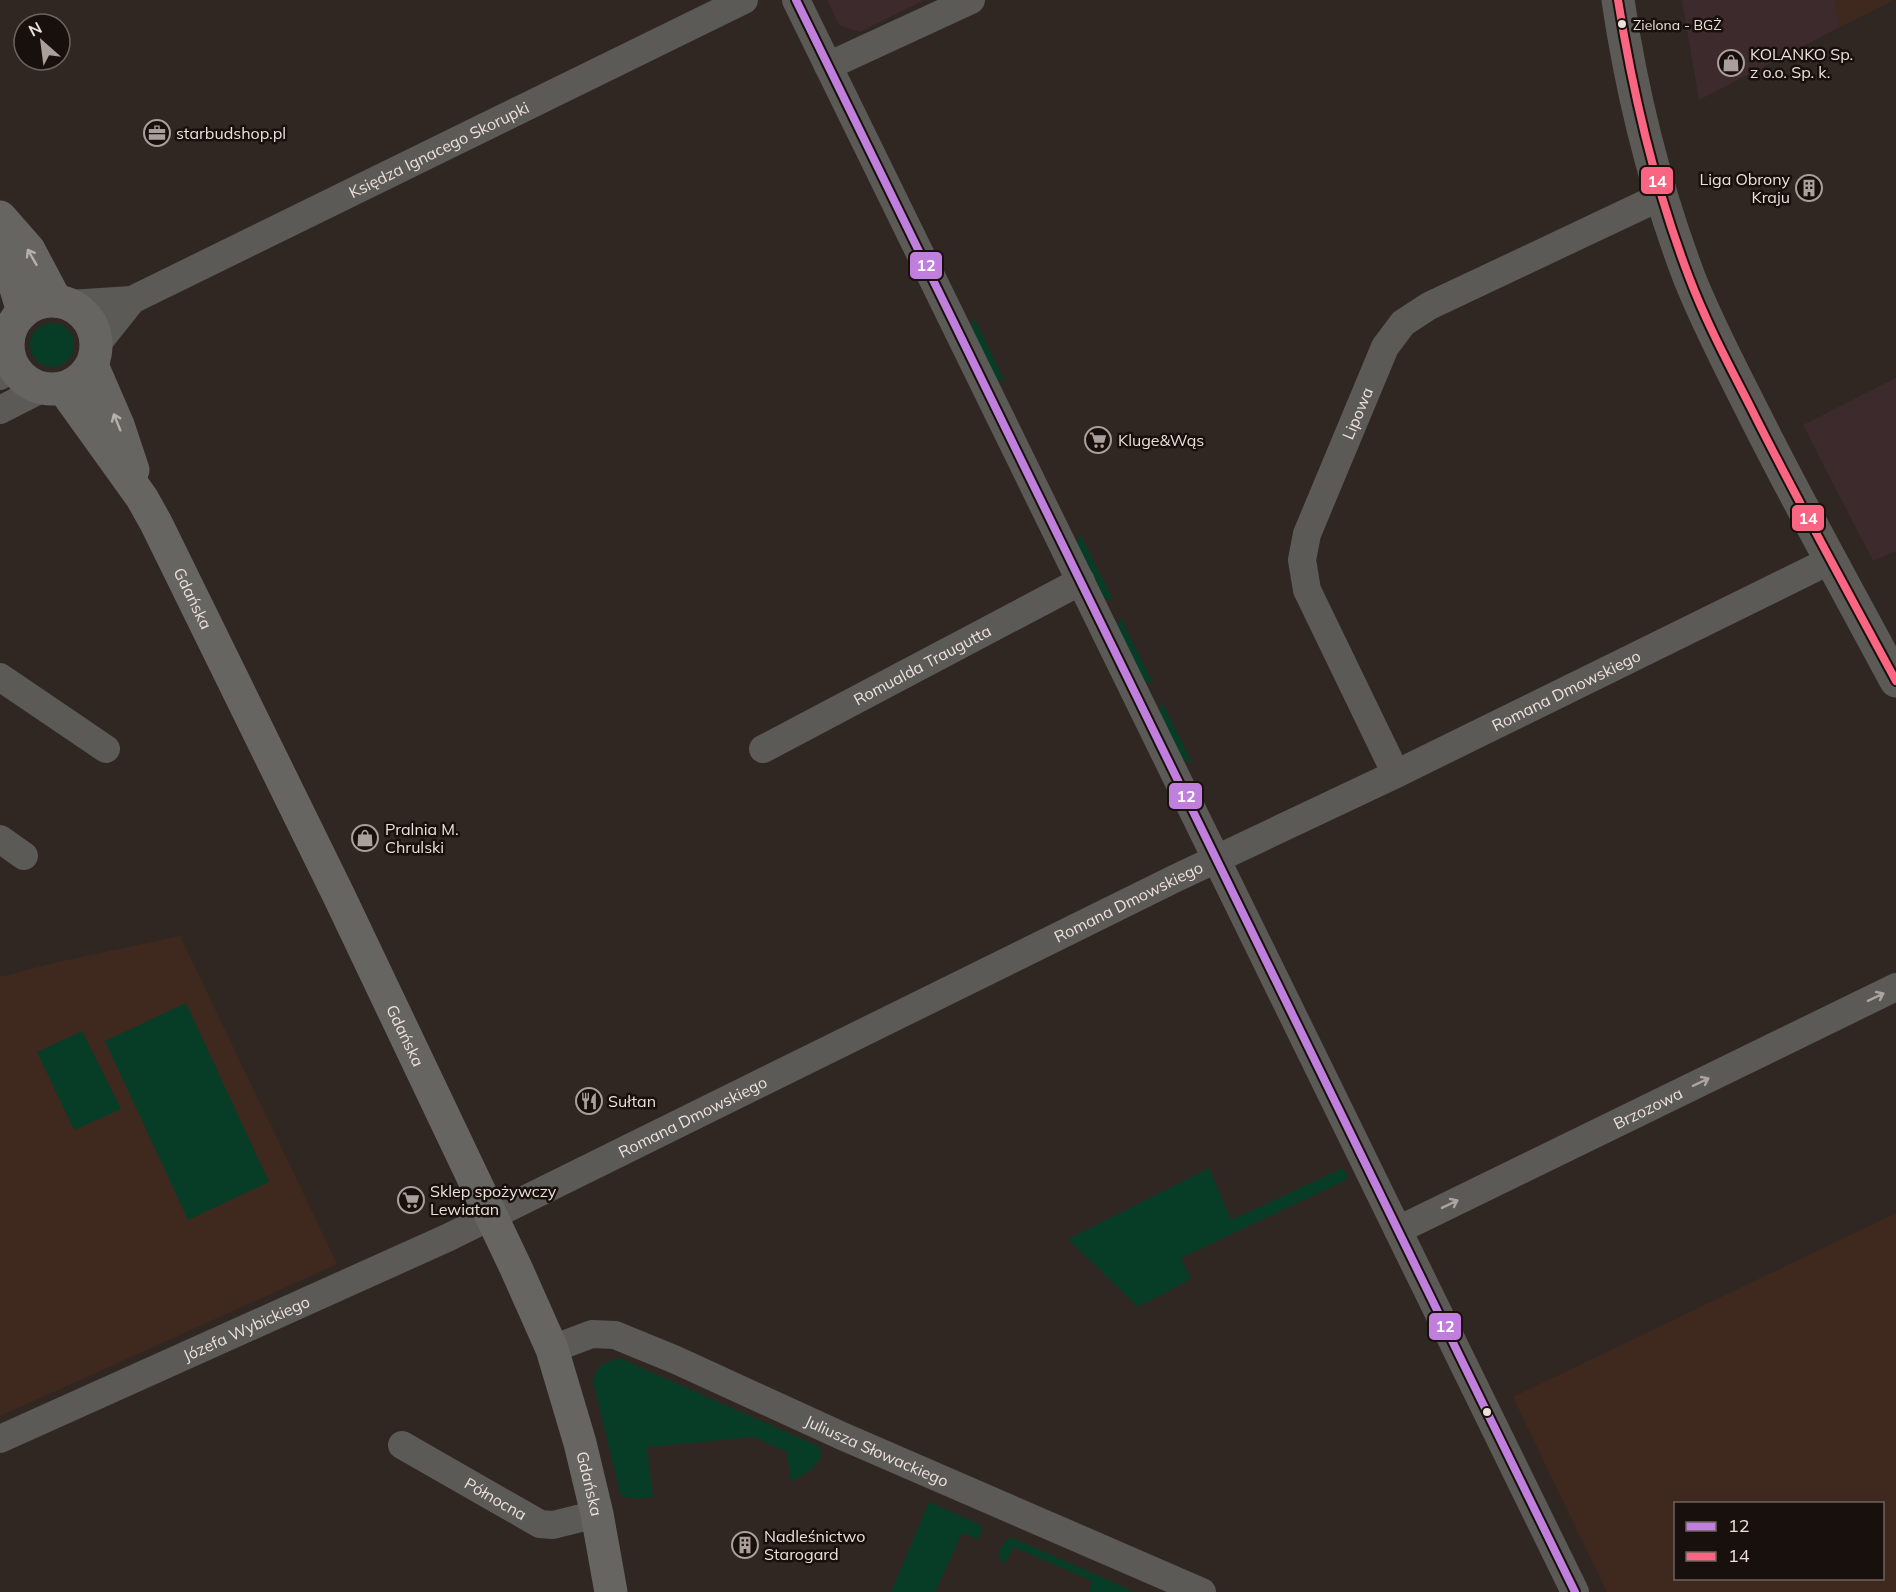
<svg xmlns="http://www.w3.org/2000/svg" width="1896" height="1592" font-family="Mulish,sans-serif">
  <rect width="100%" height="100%" fill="#312722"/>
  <!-- commercial -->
  <path fill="#3d2a2c" d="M827,0h97l-64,32 -21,-7z
    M1682,0h153l5,27 -141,73z
    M1896,378v173l-23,10 -70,-136z"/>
  <!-- built -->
  <path fill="#3f291e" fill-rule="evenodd" d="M1835,0h59l-54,27z
    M180,936l157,328 -337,152v-439l50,-13z
    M1896,1213v379h-289l-94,-195zM1676,1504h206v74h-206z"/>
  <!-- green -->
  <path fill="#073d27" d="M974,318l31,64 -12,-4 -23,-48z
    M30 345a22 22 0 1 1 44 0a22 22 0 1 1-44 0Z
    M1080,534l33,66 -12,-2 -25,-52z
    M1120,617l33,66 -12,-2 -25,-52z
    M1162,702l30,61 -12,-4 -22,-44z
    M186,1003l83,179 -81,38 -83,-179z
    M82,1031l39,78 -47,21 -37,-78z
    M1209,1168l22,52 112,-52 5,11 -167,79 10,21 -53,28 -70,-68z
    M619,1358l201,89 1,10 -9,12 -21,13 -4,-30 -33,-15 -107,10 6,50 -15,2 -17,-3 -27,-110c-1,-20 8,-22 25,-28z
    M929,1502l52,23v7l-3,7 -16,-6 -27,59h-44z
    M1011,1537l124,55h-46l3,-11 -79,-34 -8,17c-12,-9 -3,-20 6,-27z"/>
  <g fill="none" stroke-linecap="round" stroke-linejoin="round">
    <!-- minor -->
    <g stroke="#5c5a57" stroke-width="28">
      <path d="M796,0l779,1592"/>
      <path d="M828,66l143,-66"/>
      <path d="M69,304l63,-4"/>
      <path id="s1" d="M97,344l35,-44 6,-3 606,-297"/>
      <path d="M0,376l9,-23"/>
      <path d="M0,410l43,-22"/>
      <path d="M0,677l106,72"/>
      <path id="s2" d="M763,749l318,-168"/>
      <path id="s3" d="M1396,774l-89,-184 -5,-30 5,-26 78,-187 18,-24 26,-17 233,-110"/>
      <path d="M0,839l24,17"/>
      <path id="s4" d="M1398,1230l498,-243"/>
      <path id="s5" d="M552,1349l40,-15 23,1 61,25 166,76 360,156"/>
      <path id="s6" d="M0,1439l447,-201 727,-359 222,-105 435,-214"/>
      <path id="s7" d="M402,1445l138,79 13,1 44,-11"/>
    </g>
    <!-- tertiary -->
    <path stroke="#5c5a57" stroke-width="33" d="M1618,0c14,95 37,187 71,277 19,48 43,93 66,139 45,90 94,177 141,265"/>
    <!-- secondary -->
    <g stroke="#676561" stroke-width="33">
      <path d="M0,217l29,33 27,51"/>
      <path d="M0,235l23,77"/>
      <circle cx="52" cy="345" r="44"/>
      <path d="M92,365l26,60 15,45"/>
      <path id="s8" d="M63,388l79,110 14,25 183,373 177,372 36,81 28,94 17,71 14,78"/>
    </g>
    <defs>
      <path id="bus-1" d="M796,0l779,1592"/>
      <path id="bus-2" d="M1618,0c15,94 37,188 71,277 17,45 40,88 62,131 46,92 96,182 145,273"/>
    </defs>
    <!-- bus-1 casing -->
    <use href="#bus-1" stroke="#18100c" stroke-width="12"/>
    <!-- bus-2 casing -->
    <use href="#bus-2" stroke="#18100c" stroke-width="12"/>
    <!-- bus-1 -->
    <use href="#bus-1" stroke="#c07fdc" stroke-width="8"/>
    <!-- bus-2 -->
    <use href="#bus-2" stroke="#fa6682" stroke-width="8"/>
  </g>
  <!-- one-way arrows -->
  <defs><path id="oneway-shaft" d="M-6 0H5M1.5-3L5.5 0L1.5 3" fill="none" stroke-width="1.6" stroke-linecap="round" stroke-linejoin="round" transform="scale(1.5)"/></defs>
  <g stroke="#b7afaa">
    <use href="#oneway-shaft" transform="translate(32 257) rotate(-120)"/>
    <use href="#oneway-shaft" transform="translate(117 422) rotate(-112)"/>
  </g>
  <g stroke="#aba49f">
    <use href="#oneway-shaft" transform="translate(1876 997) rotate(-26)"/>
    <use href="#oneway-shaft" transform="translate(1701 1082) rotate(-26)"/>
    <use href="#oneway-shaft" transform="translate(1450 1204) rotate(-26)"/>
  </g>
  <!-- icons -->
  <defs>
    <symbol id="shop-ring" viewBox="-11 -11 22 22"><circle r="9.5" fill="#18100c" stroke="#ab9f9a" stroke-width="1.5"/><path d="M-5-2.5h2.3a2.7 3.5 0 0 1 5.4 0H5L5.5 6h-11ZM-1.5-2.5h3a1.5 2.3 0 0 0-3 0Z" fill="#ab9f9a"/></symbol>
    <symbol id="office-ring" viewBox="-11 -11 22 22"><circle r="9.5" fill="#18100c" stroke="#ab9f9a" stroke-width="1.5"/><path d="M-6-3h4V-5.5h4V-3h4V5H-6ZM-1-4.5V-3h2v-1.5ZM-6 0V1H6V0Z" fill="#ab9f9a"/></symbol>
    <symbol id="building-ring" viewBox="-11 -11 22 22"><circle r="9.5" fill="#18100c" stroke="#ab9f9a" stroke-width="1.5"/><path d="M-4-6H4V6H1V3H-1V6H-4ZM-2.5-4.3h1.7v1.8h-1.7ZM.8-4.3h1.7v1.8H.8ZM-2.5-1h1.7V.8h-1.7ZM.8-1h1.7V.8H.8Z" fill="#ab9f9a"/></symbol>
    <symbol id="supermarket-ring" viewBox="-11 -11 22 22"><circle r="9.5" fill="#18100c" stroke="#ab9f9a" stroke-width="1.5"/><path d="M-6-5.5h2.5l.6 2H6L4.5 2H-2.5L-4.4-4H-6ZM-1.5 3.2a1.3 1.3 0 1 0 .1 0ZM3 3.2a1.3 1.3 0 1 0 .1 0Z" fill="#ab9f9a"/></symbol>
    <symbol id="restaurant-ring" viewBox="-11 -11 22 22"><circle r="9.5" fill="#18100c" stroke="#ab9f9a" stroke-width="1.5"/><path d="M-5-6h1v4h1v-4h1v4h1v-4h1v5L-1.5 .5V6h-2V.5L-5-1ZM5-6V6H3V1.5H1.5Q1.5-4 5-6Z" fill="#ab9f9a"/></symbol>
  </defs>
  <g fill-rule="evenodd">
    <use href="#shop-ring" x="1716" y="48" width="30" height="30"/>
    <use href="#office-ring" x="142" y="118" width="30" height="30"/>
    <use href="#building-ring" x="1794" y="173" width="30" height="30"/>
    <use href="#supermarket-ring" x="1083" y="425" width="30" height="30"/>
    <use href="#shop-ring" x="350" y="823" width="30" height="30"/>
    <use href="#restaurant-ring" x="574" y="1086" width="30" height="30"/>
    <use href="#supermarket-ring" x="396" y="1185" width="30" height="30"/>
    <use href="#building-ring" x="730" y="1530" width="30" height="30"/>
  </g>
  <!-- markers -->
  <g fill="#ece0da" stroke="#18100c" stroke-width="2">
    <circle cx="1622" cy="24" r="5"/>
    <circle cx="1487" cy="1412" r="5"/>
  </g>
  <g text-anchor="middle" stroke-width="5" stroke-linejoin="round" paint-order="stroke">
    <!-- bus labels -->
    <g font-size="14" fill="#ece0da" stroke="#18100c" text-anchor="start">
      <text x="1633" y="30">Zielona - BGŻ</text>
    </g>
    <!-- poi labels -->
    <g font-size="16" fill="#ece0da" stroke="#18100c" text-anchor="start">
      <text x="1750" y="60">KOLANKO Sp.<tspan x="1750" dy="18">z o.o. Sp. k.</tspan></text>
      <text x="176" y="139">starbudshop.pl</text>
      <text x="1790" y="185" text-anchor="end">Liga Obrony<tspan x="1790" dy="18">Kraju</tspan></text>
      <text x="1118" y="446">Kluge&amp;Wąs</text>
      <text x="385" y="835">Pralnia M.<tspan x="385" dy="18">Chrulski</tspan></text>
      <text x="608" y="1107">Sułtan</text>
      <text x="430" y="1197">Sklep spożywczy<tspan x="430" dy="18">Lewiatan</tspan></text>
      <text x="764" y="1542">Nadleśnictwo<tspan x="764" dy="18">Starogard</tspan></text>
    </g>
    <!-- street labels -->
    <g font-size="16" fill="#ece0da" stroke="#18100c">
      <text dy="6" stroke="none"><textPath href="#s1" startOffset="398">Księdza Ignacego Skorupki</textPath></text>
      <text dy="6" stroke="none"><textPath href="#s3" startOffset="392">Lipowa</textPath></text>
      <text dy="6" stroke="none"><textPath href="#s8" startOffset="248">Gdańska</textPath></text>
      <text dy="6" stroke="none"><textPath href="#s2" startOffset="180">Romualda Traugutta</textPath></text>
      <text dy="6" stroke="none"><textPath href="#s6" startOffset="1736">Romana Dmowskiego</textPath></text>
      <text dy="6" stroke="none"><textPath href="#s6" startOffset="1250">Romana Dmowskiego</textPath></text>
      <text dy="6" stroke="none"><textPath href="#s8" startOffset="734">Gdańska</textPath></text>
      <text dy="6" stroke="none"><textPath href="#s4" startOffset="278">Brzozowa</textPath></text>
      <text dy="6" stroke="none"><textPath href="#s6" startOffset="764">Romana Dmowskiego</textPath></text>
      <text dy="6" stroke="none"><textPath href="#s6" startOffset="270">Józefa Wybickiego</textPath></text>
      <text dy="6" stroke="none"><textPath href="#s5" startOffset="352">Juliusza Słowackiego</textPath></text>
      <text dy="6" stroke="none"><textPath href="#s8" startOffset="1220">Gdańska</textPath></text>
      <text dy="6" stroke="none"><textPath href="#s7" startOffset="108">Północna</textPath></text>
    </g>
  </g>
  <g stroke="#18100c" stroke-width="2">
    <rect x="1640" y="166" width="34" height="29" rx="6" fill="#fa6682"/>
    <rect x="909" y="251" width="34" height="29" rx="6" fill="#c07fdc"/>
    <rect x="1791" y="504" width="34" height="28" rx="6" fill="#fa6682"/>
    <rect x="1168" y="782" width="35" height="28" rx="6" fill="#c07fdc"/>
    <rect x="1428" y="1312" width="34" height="29" rx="6" fill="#c07fdc"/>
  </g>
  <g font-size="16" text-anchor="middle" font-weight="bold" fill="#fff">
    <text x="1657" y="187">14</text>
    <text x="926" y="271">12</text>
    <text x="1808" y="524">14</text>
    <text x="1186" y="802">12</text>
    <text x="1445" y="1332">12</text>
  </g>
  <!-- legend -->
  <rect x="1674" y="1502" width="210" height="78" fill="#18100c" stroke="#6d635e" stroke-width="1.5"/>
  <rect x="1686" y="1522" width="30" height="9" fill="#c07fdc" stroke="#6d635e" stroke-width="1.5"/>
  <text x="1728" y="1532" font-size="18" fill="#ece0da">12</text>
  <rect x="1686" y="1552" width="30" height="9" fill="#fa6682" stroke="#6d635e" stroke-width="1.5"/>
  <text x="1728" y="1562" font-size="18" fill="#ece0da">14</text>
  <!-- north arrow -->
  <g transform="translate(42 42) rotate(332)"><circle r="28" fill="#18100c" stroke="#6d635e" stroke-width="1.5"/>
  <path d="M0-4.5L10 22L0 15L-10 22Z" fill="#ab9f9a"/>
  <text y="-9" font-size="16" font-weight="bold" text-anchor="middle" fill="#ece0da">N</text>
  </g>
</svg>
